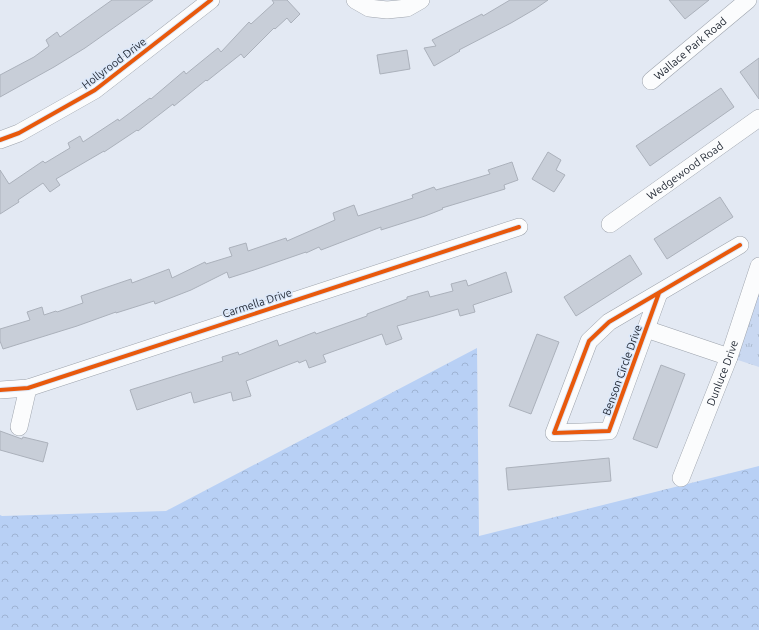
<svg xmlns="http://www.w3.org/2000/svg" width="759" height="630" font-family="Ubuntu,sans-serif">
  <defs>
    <pattern id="forest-crowns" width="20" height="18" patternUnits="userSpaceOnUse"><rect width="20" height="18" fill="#b8d0f5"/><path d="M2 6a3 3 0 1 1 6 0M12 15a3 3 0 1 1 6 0" fill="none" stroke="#9eb3d3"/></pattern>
    <pattern id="park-tufts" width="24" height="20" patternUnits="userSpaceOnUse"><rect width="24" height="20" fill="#c9d8f1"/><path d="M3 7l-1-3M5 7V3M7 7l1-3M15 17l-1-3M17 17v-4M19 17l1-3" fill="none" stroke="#acbacf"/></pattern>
  </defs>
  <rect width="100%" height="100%" fill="#e3e9f3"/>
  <!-- forest -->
  <path fill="url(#forest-crowns)" d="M477,348l2,188 280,-70v164h-759v-115l2,1 164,-5z"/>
  <!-- park -->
  <path fill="url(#park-tufts)" d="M759,269v98l-30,-10z"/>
  <!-- building -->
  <path fill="#c8ced8" stroke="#abb1bb" d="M112,0h41l-68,48 -31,19 -54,30v-22l34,-18 15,-11 -3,-6 11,-8 3,5z
    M272,0h15l13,14 -9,9 -4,-5 -12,11 -1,-1 -30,30 -3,-4 -34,27 -1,-1 -32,26 -1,-2 -35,27 -1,-1 -33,22v-1l-48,28 4,6 -10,7 -7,-9 -25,17 1,2 -19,12v-44l9,14 34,-23 2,2 25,-15 -2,-5 12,-7 3,6 35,-23 1,2 31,-23 1,1 33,-28 2,3 32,-26 3,4 28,-30 2,2 23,-21z
    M510,0h38l-13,9 -24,14 -52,27 1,1 -26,15 -10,-18 12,-2 -4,-6 50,-26 1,2z
    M669,0h40l-24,19z
    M407,50l3,19 -30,5 -3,-19z
    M759,58v41l-19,-27z
    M721,88l13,19 -84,59 -14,-20z
    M548,152l13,8 -5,10 9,5 -11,17 -22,-13z
    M512,162l6,18 -14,5 1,4 -63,19 1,1 -18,7 -44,14v-3l-60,23 -2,-3 -13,6v-1l-52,18 -25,8 -2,-6 -36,18 -36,14 -1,-3 -38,12v-1l-39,14 -74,23 -3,-8v-12l30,-9 -3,-8 15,-5 2,8 12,-4 1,1 26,-9 -2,-7 50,-17 1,4 37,-14 3,9 33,-16 1,2 26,-8 -3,-8 17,-5 2,8 38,-13 1,3 48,-21 -2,-7 21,-8 4,11 3,-1 52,-17 -1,-3 22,-8 2,3 54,-16 -2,-4z
    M720,197l13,20 -66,42 -13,-20z
    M630,255l12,19 -66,42 -12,-19z
    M506,272l6,20 -39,13 2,7 -15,4 -2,-7 -24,7 -37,10 5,13 -16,6 -4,-11 -59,21 3,7 -17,6 -3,-8 -7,3 -1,-2 -52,20 5,15 -18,5 -2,-9 -37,11 -3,-11 -54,18 -7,-20 93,-29 -1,-4 16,-5 1,3 38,-15 2,6 36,-14 1,2 51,-18v-2l40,-15v-2l21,-6 2,6 23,-6 -2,-7 15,-4 2,6z
    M537,334l22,8 -28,72 -22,-8z
    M661,365l24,9 -28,74 -24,-9z
    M0,431l22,8 1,-2 25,6 -5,19 -43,-12z
    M609,458l2,23 -103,9 -2,-22z"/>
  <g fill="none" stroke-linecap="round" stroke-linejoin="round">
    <defs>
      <g id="street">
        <path d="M355,0l14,8 18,2 20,-2 14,-8"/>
        <path id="s1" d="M651,81l97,-81"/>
        <path d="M0,140l19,-7 76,-43 116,-90"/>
        <path id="s2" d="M610,224l149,-106"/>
        <path d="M659,293l-50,138 -55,2 35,-92 20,-19 131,-77"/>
        <path d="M646,329l83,28"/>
        <path d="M0,390l28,-2 491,-161"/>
        <path d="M19,427l9,-39"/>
        <path id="s3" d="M681,478l48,-121 30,-91"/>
      </g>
    </defs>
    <!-- street casing -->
    <use href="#street" stroke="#9da3ac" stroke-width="18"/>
    <!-- street -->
    <use href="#street" stroke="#fbfcfd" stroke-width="17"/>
    <defs>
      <path id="cycleway" d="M0,140l19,-7 76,-43 116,-90
        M659,293l-50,138 -55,2 35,-92 20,-19 131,-77
        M0,390l28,-2 491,-161"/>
    </defs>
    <!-- cycleway casing -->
    <use href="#cycleway" stroke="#dce8fa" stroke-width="6"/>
    <!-- cycleway -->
    <use href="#cycleway" stroke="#e8590c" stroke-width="4"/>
  </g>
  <g text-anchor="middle" stroke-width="3" stroke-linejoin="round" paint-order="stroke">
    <!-- street labels -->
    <g font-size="11" fill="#242b36" stroke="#dce8fa">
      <text dy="4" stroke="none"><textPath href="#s1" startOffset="51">Wallace Park Road</textPath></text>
      <text transform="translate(114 63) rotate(-37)" y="4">Hollyrood Drive</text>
      <text dy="4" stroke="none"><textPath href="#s2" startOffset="92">Wedgewood Road</textPath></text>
      <text transform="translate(257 303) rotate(-18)" y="4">Carmella Drive</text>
      <text transform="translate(622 370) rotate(-70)" y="4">Benson Circle Drive</text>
      <text dy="4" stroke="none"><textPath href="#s3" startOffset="113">Dunluce Drive</textPath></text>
    </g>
  </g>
</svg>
